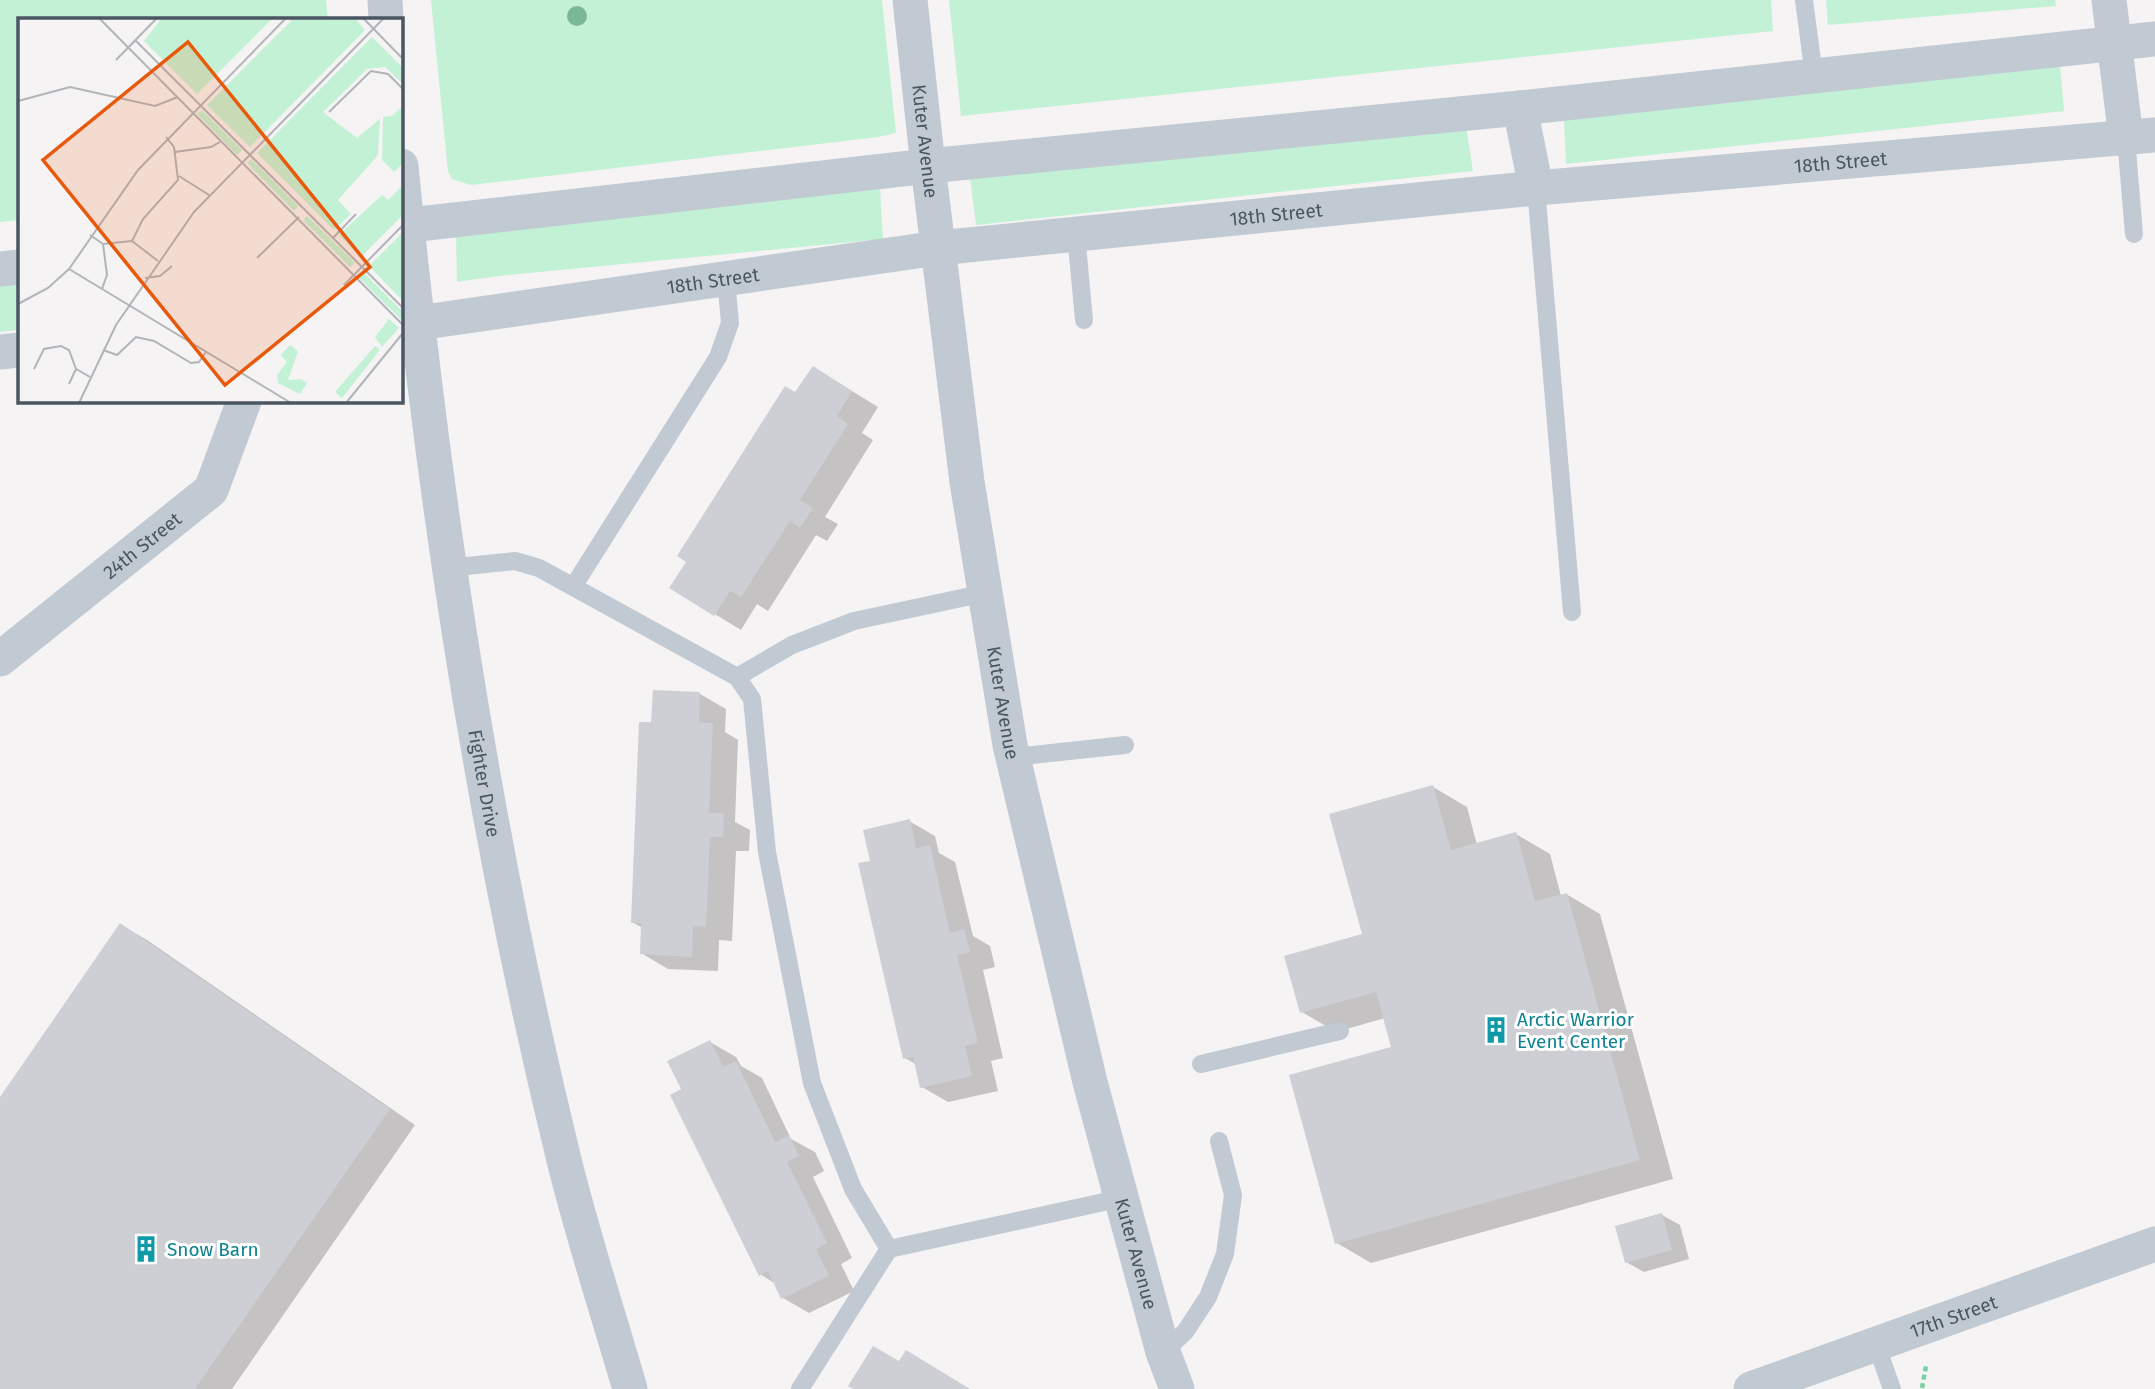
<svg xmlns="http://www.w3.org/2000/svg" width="2155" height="1389" font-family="'Fira Sans',sans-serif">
  <rect width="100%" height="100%" fill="#f5f3f3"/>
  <!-- green -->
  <path fill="#c3f1d5" d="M0,0h326l2,19h-309v201l-19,2z
    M431,0h451l14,133 -18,4 -407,48 -19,-6 -4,-7z
    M949,0h822l2,31 -812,85z
    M1826,0h229l1,6 -228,19z
    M2060,65l4,46 -498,53 -2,-45z
    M1466,126l7,45 -497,54 -6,-48z
    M880,188l3,51 -385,37 -41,6 -1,-46z
    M19,277v53l-19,2v-53z"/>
  <!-- shadow -->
  <path fill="#0003" d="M839,383l39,24 -16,26 11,7 -48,77 13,7 -11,17 -11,-6 -48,76 -11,-7 -16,26 -69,-42 124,-194z
    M654,692l46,2 26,15 -1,23 13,8 -3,82 15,8 -1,21h-13l-4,90 -13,-1 -1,31 -50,-2 -27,-16 2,-25 -11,-6 21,-198z
    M1433,787l34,20 10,38 39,-11 34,20 11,42 5,-2 34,20 73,265 -302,84 -34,-20 57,-195 -9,-30 -49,14 -34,-20 62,-77z
    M909,821l26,15 4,17 16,9 18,74 17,10 5,21 -12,3 20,88 -12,3 7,30 -50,11 -26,-15 -5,-22 -12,-7 -33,-196z
    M121,925l26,15 268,185 -183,264h-232v-289z
    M710,1042l26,15 5,9 21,12 29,61 24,13 9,19 -11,6 39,81 -11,6 13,27 -45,22 -26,-15 -7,-14 -16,-10 -77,-184z
    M1662,1215l18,10 9,34 -45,13 -18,-10z"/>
  <!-- building -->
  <path fill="#cdcfd5" d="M813,366l39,25 -15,25 11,8 -48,76 13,8 -13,20 -10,-7 -49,76 -11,-6 -16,25 -45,-28 17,-26 -9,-6 108,-170 10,6z
    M653,690l47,2 -1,30 14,1 -4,90h15l-1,24h-13l-4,90 -13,-1 -1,31 -52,-3 1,-31h-10l8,-201h12z
    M1433,785l18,65 65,-18 19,69 32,-8 73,267 -305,84 -46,-169 102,-28 -15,-55 -76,21 -16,-57 78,-22 -33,-120z
    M910,819l6,29 14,-3 20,88 14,-4 6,23 -13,3 21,88 -13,3 7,30 -52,12 -7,-31 -10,2 -45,-196 12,-2 -7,-31z
    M120,923l270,186 -195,280h-195v-292z
    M710,1040l13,27 13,-6 39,81 14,-7 10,21 -12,6 40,81 -11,6 13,27 -48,23 -13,-28 -9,5 -89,-181 11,-6 -14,-28z
    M1662,1213l10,37 -47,13 -10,-37z
    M873,1346l26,15 7,-11 64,39h-117l-5,-3z"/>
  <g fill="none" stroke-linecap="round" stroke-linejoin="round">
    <!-- path -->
    <path stroke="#7ad0a6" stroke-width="4.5" stroke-dasharray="5 3.5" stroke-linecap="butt" d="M1922,1388l4,-22"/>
    <!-- lane -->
    <path stroke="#c1cad2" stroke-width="18" d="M1804,0l10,76
      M2126,138l8,96
      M1536,188l36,424
      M1076,234l8,86
      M448,568l67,-7 24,7 198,109 15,22 15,153 45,231 41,106 36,60 233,-51
      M573,587l145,-230 12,-34 -4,-44
      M737,677l55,-32 62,-24 131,-28
      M1013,757l112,-12
      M1201,1064l139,-33
      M1876,1344l16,45
      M1163,1352l22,-20 23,-35 17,-43 8,-59 -14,-54
      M800,1389l89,-140"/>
    <!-- street -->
    <g stroke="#c1cad2" stroke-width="35">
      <path d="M385,0l1,19"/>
      <path id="s1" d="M910,0l18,166 39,316 43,263 80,337 73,270 14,37"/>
      <path d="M2109,0l17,138"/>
      <path d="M1520,108l16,80"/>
      <path id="s2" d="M401,166c32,334 83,668 163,994 19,77 44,153 66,229"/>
      <path d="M401,226l527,-60 592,-58 635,-69"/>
      <path d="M0,269l19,-2"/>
      <path id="s3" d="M401,324l17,-1 520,-75 598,-60 619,-53"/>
      <path d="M0,352l19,-2"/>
      <path id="s4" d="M0,659l211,-169 33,-89"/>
      <path id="s5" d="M1751,1389l404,-145"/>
    </g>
  </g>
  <!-- trees -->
  <circle fill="#7bb799" cx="577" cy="16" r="10"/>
  <!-- icons -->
  <defs>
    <symbol id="building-bare" viewBox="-9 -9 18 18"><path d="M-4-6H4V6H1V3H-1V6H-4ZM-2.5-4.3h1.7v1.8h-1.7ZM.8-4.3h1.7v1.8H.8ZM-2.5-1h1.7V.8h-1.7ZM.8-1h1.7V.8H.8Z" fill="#0f9aa8" stroke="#fff" stroke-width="2.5" paint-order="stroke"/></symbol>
  </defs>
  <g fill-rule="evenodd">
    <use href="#building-bare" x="1477" y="1011" width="38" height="38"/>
    <use href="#building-bare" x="127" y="1230" width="38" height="38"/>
  </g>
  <g text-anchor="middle" stroke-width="6" stroke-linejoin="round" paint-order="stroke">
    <!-- street labels -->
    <g font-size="19" fill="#4a5661" stroke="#fff">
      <text dy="7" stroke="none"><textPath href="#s1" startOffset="142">Kuter Avenue</textPath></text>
      <text dy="7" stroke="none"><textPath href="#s3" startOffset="1449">18th Street</textPath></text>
      <text dy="7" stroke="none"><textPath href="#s3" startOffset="882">18th Street</textPath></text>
      <text dy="7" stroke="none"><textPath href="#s3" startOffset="315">18th Street</textPath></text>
      <text dy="7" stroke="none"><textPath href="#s4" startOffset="182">24th Street</textPath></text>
      <text dy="7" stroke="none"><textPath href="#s1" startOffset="709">Kuter Avenue</textPath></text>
      <text dy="7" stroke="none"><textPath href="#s2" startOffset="623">Fighter Drive</textPath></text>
      <text dy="7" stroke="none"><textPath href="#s1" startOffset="1276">Kuter Avenue</textPath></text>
      <text dy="7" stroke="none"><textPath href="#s5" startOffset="215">17th Street</textPath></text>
    </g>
    <!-- culture labels -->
    <g font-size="19" fill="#0d838f" stroke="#fff" text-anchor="start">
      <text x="1517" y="1026">Arctic Warrior<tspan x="1517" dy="22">Event Center</tspan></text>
      <text x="167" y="1256">Snow Barn</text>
    </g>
  </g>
  <!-- overview -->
  <g transform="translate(18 18)">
    <rect width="385" height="385" fill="#f5f3f3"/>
    <path d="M144,0h111l-76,76 -53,-53zM276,0h61l10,12 -115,117 -43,-42zM354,19l31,31v16l-18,-17 -18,2 -44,43 34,26 23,-19 -2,36 -40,45 13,14 -17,16 -77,-77zM385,88v57l-9,9 -12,-12 1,-43 9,-1zM184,92l40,40 -5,5 -40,-41zM233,141l47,47 -4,5 -47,-48zM385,167v30l-42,42 -22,-22 43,-40 6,5zM289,198l48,47 -5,4 -47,-47zM385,214v69l-34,-35zM346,255l39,39v9l-44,-43zM371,301l10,9 -17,19 -7,-10zM272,327l8,6 -10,29 13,-1 6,4 -7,11 -22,-11 -1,-8 10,-13 -6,-7zM357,328l5,4 -38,48 -7,-6z" fill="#c3f1d5"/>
    <path fill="none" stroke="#b1b4b9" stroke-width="2" d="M81,0l304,307M345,0l40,41M117,22l268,268M98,42l41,-42M0,83l52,-14 85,19 23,-9M311,94l42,-41 17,3 15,15M157,134l36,-5 9,-5M161,158l30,19M72,217l13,9 29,-3M315,220l23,-24M239,240l42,-41M140,243l-26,-20 11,-22 35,-39 -4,-33 -8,-10M51,251l222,134M127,260l15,-2 12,-10M326,267l59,-60M84,271l5,-14 -4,-31M0,286l30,-16 21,-19 69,-99 148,-152M85,332l14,5 19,-18 18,4 37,22 8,-1 7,-10M16,351l10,-20 17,-3 8,4 7,19M51,366l7,-15 14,8M61,385l37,-78 78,-113 190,-194M328,385l57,-70"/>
    <path fill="#e8590c" fill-opacity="0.15" stroke="#e8590c" stroke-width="3.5" d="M170,24l182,225 -145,118 -182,-225z"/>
    <rect width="385" height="385" fill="none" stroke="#4a5661" stroke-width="3.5"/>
  </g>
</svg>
